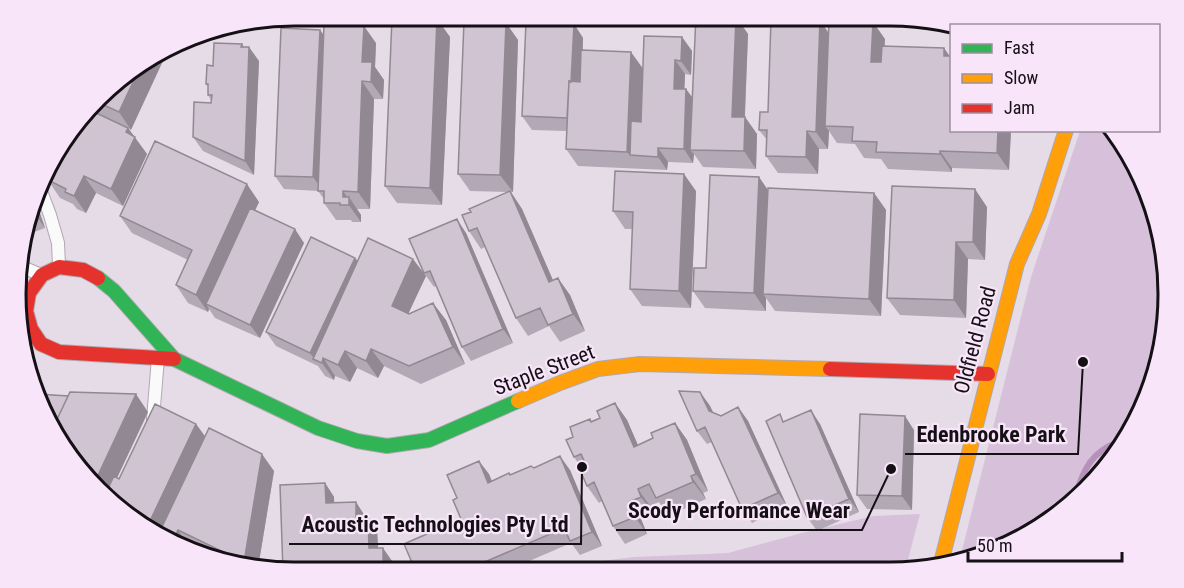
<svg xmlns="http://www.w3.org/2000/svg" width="1184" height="588" font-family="'Roboto Condensed',sans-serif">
  <rect width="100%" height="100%" fill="#e6dce7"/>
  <!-- green -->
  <path fill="#d7c1da" d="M1080,131h32l42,73 14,108 -28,105 -80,99 -64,36 -37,10 72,-285z
    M920,514l-15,57 -358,1 12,-11 17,3 58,-7 94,-4 74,-20 71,-17z"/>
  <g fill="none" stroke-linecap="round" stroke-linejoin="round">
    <!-- stream -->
    <path stroke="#b692ba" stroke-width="6" d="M1075,497c8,-27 17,-47 45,-55"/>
    <defs>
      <path id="lane" d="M41,191l9,24 8,28 1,22
        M20,266l21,9
        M153,419l5,-61"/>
      <path id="fast" d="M98,278l16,13 60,68 144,69 39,13 30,5 42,-6 89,-39"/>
      <path id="slow" d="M518,401l42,-18 38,-14 42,-5 190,5
        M940,567l77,-303 22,-50 27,-84"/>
      <path id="jam" d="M98,278l-15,-8 -24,-3 -17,8 -13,18 -3,18 5,18 10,15 18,8 115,7
        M830,369l158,5"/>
    </defs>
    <!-- lane casing -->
    <use href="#lane" stroke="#b0a8b1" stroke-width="14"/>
    <!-- fast casing -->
    <use href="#fast" stroke="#b0a8b1" stroke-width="16"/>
    <!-- slow casing -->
    <use href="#slow" stroke="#b0a8b1" stroke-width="16"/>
    <!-- jam casing -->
    <use href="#jam" stroke="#b0a8b1" stroke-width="16"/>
    <!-- lane -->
    <use href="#lane" stroke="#fbfafb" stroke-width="12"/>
    <!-- fast -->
    <use href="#fast" stroke="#30b455" stroke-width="14"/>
    <!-- slow -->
    <use href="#slow" stroke="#ff9f0a" stroke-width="14"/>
    <!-- jam -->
    <use href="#jam" stroke="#e5322d" stroke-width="14"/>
  </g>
  <!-- wall -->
  <path fill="#b3a8b5" d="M544,15l5,8 25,1 9,14v12l60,18 39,-31 10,14 -1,24 -6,-1 -1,15h2l7,9 43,-81 12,17 -3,83 12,17 -1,35 -53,-2 -9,-13 -1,9 -25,-1 -1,8 -89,-4 -12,-17v-18l-34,-1 -10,-14 10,-93z
    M437,19l13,18 -8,168 -45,-2 -12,-17z
    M506,23l12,17 -5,152h-2l11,17 31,71 17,15 15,36 -25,11 -11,-16 -21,10 -12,-18 -31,-71 -4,2 -12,-18 2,-19 37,-20 -38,-1 -12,-17z
    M828,33l57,6 -1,7 67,84h60l-2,40 -57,-2v4l-64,-3 -7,-10 -17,-1 -9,-14 -18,-1 -8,-12 -1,18h-9l-1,25 -40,-1 -12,-17 1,-16 -8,-10 9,-18z
    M324,35l52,8 -1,24 9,13 -1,19h-9l-4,110h-13l4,6v7h-9l-1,-2h-15l-12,-17v-4l-6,-8 -34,-2 -9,-13z
    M244,47l15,14 -5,114 -51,-24 -10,-14 18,-34v-3l-3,-5v-8l-2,-3 7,-18z
    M124,73l7,57 -3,-2 19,26 -24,52 -27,-13 -10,20 -9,-4 -4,-5 -13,-6 -12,-18 3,-8 -2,-1 13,-32z
    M759,177l9,13 106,3 12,17 -5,106 -106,-5 -9,-13v13l-61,-3 -12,-17z
    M696,191l-5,117 -49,-2 -12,-17 2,-60h-7l-12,-18z
    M36,202l9,26 -24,9z
    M259,202l-4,8 49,33 -44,95 -45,-20 -6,-9 -1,3 -20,-9 -12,-18 12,-25 -56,-27 -12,-17z
    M987,207l-2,53 -17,-1 -2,59 -66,-3 -13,-17z
    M466,233l47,110 -42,18 -9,-14 -26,-61 -2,1 -10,-14z
    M355,258l3,3 68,15 -18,37 38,7 19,44 -44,20 -37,-18 -6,12 -21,-10 -7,14 -15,-6 -1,4 -9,-4 -7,-10 -42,-20 -10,-14z
    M700,392l10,14 3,6 8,4 17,-9 10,14 39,85 -35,17 -10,-14 -30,-67 -5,2 -10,-13z
    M615,403l12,17 11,25 15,-7 22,-15 12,17 21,51 -5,2 3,6 -38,17 -9,-14 -9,4 3,8 -12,5 6,15 -22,10 -12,-18 -11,-25 -3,2 -12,-17 -5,-17 -8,-12 -1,-20 18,-16 9,-3z
    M148,412l-31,66 2,1 77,-55 9,12 69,35 -16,97 -60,-16 -8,-4 -1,1 -18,-5 -3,-2 -7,-9 -1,2 -6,-3 -57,-40z
    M785,421l35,3 39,88 -42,19 -10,-14z
    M914,430l-2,80 -45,-1 -10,-14z
    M534,468l36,2 32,76 -22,9 -9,-12 -67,29h-88l45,-53 -4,-21 32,-24 2,7z
    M325,483l9,14v6l31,13 12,14 1,18 14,13 1,11h-110z"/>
  <!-- shaded-wall -->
  <path fill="#928893" d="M544,15l10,14 -10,-7z
    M736,17l12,17 -4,100 -12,-17z
    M437,19l13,18 -8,168 -12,-17z
    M820,20l12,18 -7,88 4,5 -1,18 -12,-17z
    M873,22l12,17 -2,40 -12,-17z
    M506,23l12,17 -5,152 -13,-17z
    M574,24l9,14 -4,94 -9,-14z
    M364,26l12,17 -1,24 9,13 -1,19 -12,-17 -9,-20z
    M320,30l10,13 -7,148 -10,-14z
    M682,37l10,14 -1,24 -10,-14z
    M242,44l7,11v-8l10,14 -5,114 -9,-14z
    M169,48l-38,82 -12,-18 23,-49z
    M944,48l7,10 -7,-2z
    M631,52l13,18 -4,86 -10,-1 -3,-3z
    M675,60l10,14 -1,29 -10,-14z
    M362,81l12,18 -4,110 -12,-17z
    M686,89l10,14 -6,47 4,4 -1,9 -9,-14z
    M745,117l12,17 -1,35 -12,-18z
    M128,128l19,26 -24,52 -12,-17 15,-57z
    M998,130h13l-2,40 -12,-17z
    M807,131l12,18 -1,25 -12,-17z
    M658,148l10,14 -1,8 -9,-13z
    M940,151l12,17v4l-12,-18z
    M684,174l12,17 -5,117 -12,-17z
    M84,176l12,17 -10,20 -12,-17z
    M759,177l12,18 -8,99 3,4v13l-12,-18z
    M247,184l12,18 -48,104 -5,-2 3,5 -1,3 -12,-17z
    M975,189l12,18 -2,53 -12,-18z
    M343,191l6,9v-3l12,18v7l-18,-25z
    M510,191l12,18 39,90 -12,-17z
    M874,193l12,17 -5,106 -12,-17z
    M36,202l9,26 -10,-14 -2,-6z
    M457,219l9,14 47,110 -10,-14z
    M295,229l9,14 -44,95 -10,-13z
    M956,242l12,17 -2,59 -12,-18z
    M355,258l10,14 -41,87 11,17 -1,4 -12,-17 -7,-3 -5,-7z
    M413,259l13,17 -22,47 -12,-17z
    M558,278l12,17 15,36 -12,-17z
    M433,303l13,17 19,44 -12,-17z
    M371,349l13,17 -6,12 -12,-17z
    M345,351l12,17 -7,14 -12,-17z
    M700,392l10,14 9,19 -10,-14z
    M136,394l12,18 -41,87 -10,-7 -4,-6z
    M615,403l12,17 19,44 -12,-17z
    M738,407l10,14 39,85 -9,-13z
    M811,410l9,14 39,88 -10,-13z
    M905,416l9,14 -2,80 -10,-14z
    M675,423l12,17 21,51 -12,-17z
    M196,424l10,14 -46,93 1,2 -1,2 -10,-14z
    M262,454l12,17 -16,97 -13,-4 -1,-2z
    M560,456l10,14 32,76 -10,-14z
    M479,461l10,13 9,22 -10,-13z
    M691,476l12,17 3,6 -13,-17z
    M325,483l9,14 1,20 -9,-14z
    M638,489l12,17 3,8 -12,-17z
    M356,502l9,14 -9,1z
    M629,502l12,17 6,15 -12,-17z
    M368,516l9,14 2,32 -10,-14z
    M178,530l12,18 -1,1 -8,-2 -7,-9z
    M383,548l9,13 1,11h-10z
    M313,566l4,6h-4z"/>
  <!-- building -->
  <path fill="#d0c3d2" stroke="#928893" stroke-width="1.5" d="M532,15h12v7l30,2 -3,58 -2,-1 -2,37 -45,-2 4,-94 6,1z
    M696,15l40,2 -4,100h13l-1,34 -54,-1z
    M392,18l45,1 -7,169 -45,-2z
    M771,19l49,1 -4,112 -9,-1 -1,26 -40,-1 1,-26h-8l1,-18h8z
    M829,20l44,2 -2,40h10l1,-16 62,2v8h7v74h47l-1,23 -57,-2v3l-64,-2 1,-10 -25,-1 1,-14 -28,-1z
    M464,21l42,2 -6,152 -42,-1z
    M324,24l40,2 -2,36h10l-1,20 -9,-1 -4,111 -15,-1v6h6v8h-9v-2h-16v-12h-6z
    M281,28l39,2 -7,147 -38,-1z
    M644,36l38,1 -1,24 -6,-1 -1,29h12l-2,60 -26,-1v9l-28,-2 1,-34 10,1z
    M214,43l28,1 -1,3h8l-4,114 -52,-24 1,-35 17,1 1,-8h-4v-11h-2l1,-19 6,1z
    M581,50l50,2 -4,100 -61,-3 3,-68 11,1z
    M142,63l-23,49 -22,-10 27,-29z
    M90,110l38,18 -2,4 9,5 -24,52 -27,-13 -10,20 -9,-4 1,-3 -18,-9 8,-17 -3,-2 9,-22z
    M155,141l92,43 -51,111 -20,-10 16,-35 -72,-34z
    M615,171l69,3 -5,117 -49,-2 3,-77 -20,-1z
    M710,175l49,2 -5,116 -61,-2 1,-23h12z
    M892,186l83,3 -2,53h-17l-2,58 -67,-2z
    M768,188l106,5 -5,106 -106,-5z
    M510,191l39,91 9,-4 15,36 -25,11 -8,-17 -24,10 -39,-90 -8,3 -7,-16 9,-3 -2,-3z
    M33,208l2,6 -5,2z
    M250,208l45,21 -45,96 -44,-21z
    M457,219l46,110 -41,18 -32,-76 -6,2 -15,-34z
    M311,237l44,21 -45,95 -44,-21z
    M368,238l45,21 -21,47 17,8 24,-11 20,44 -44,19 -38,-17 -5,12 -21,-10 -7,14 -15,-7 -1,5 -9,-4z
    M679,391l21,1 9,19 12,5 17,-9 40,86 -36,16 -37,-82 -8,4z
    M70,392l66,2 -43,92 -41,-56z
    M37,394l31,2 -16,34 -8,-12z
    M615,403l19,44 19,-9 -2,-5 24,-10 21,51 -5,2 2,6 -37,16 -7,-14 -11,5 3,8 -12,5 6,15 -22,9 -19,-44 -7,4 -7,-16 7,-3 -6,-13 -7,3 -8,-17 7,-3 -3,-10 20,-8 1,3 9,-4 -3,-7z
    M155,404l41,20 -46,97 -35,-16 -11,-8 10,-21 5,3z
    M811,410l38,89 -42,18 -41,-96 14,-7 3,8z
    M860,414l45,2 -3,80 -45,-1z
    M209,428l53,26 -18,108 -66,-32 -4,8 -14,-7z
    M560,456l32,76 -22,9 -6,-13 -84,36 3,7 -3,1h-64l-12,-28 57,-25 -8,-19 4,-2 -10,-23 32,-14 9,22 21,-10 1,2 21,-9 3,2z
    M325,483l1,20 30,-1v15l12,-1 1,32h14v24h-63l-1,-6h-6v6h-30l-3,-87z"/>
  <g text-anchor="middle" stroke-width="4.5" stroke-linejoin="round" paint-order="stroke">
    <!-- street labels -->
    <g font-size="21" fill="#150f16" stroke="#f8e5f9">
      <text transform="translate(975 340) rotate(-75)" y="7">Oldfield Road</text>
      <text transform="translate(544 370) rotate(-21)" y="7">Staple Street</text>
    </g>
  </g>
  <!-- crop -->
  <path d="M0 0H1184V588H0ZM294 26H890A268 268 0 0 1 1158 294V294A268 268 0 0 1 890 562H294A268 268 0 0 1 26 294V294A268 268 0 0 1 294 26Z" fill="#f8e5f9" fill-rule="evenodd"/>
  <path fill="none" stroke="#150f16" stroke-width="3" d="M294 26H890A268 268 0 0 1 1158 294V294A268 268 0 0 1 890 562H294A268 268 0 0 1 26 294V294A268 268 0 0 1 294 26Z"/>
  <!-- callouts -->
  <path fill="none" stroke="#150f16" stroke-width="2" d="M1083 362L1078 454H905M891 469L862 530H616M582 467L581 544H289"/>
  <g fill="#150f16" stroke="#f8e5f9" stroke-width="2">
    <circle cx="1083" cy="362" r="6"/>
    <circle cx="891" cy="469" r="6"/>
    <circle cx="582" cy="467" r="6"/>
  </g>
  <g font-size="22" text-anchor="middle" font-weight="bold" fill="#150f16" stroke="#f8e5f9" stroke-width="4.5" stroke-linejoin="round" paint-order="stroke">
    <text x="991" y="442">Edenbrooke Park</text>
    <text x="739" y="518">Scody Performance Wear</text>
    <text x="435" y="532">Acoustic Technologies Pty Ltd</text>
  </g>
  <!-- legend -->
  <rect x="950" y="24" width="210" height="108" fill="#f8e5f9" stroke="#9d8f9e" stroke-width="1.5"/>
  <rect x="962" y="44" width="30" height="9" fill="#30b455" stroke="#9d8f9e" stroke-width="1.5"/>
  <text x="1004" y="54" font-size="18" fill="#150f16">Fast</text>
  <rect x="962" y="74" width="30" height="9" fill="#ff9f0a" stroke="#9d8f9e" stroke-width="1.5"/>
  <text x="1004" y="84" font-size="18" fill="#150f16">Slow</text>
  <rect x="962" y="104" width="30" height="9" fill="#e5322d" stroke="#9d8f9e" stroke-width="1.5"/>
  <text x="1004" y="114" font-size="18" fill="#150f16">Jam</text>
  <!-- scale -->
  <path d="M968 552v9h154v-9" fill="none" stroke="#150f16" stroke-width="3"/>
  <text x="977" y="552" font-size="18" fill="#150f16" stroke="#f8e5f9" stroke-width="4.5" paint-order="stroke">50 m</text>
</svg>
